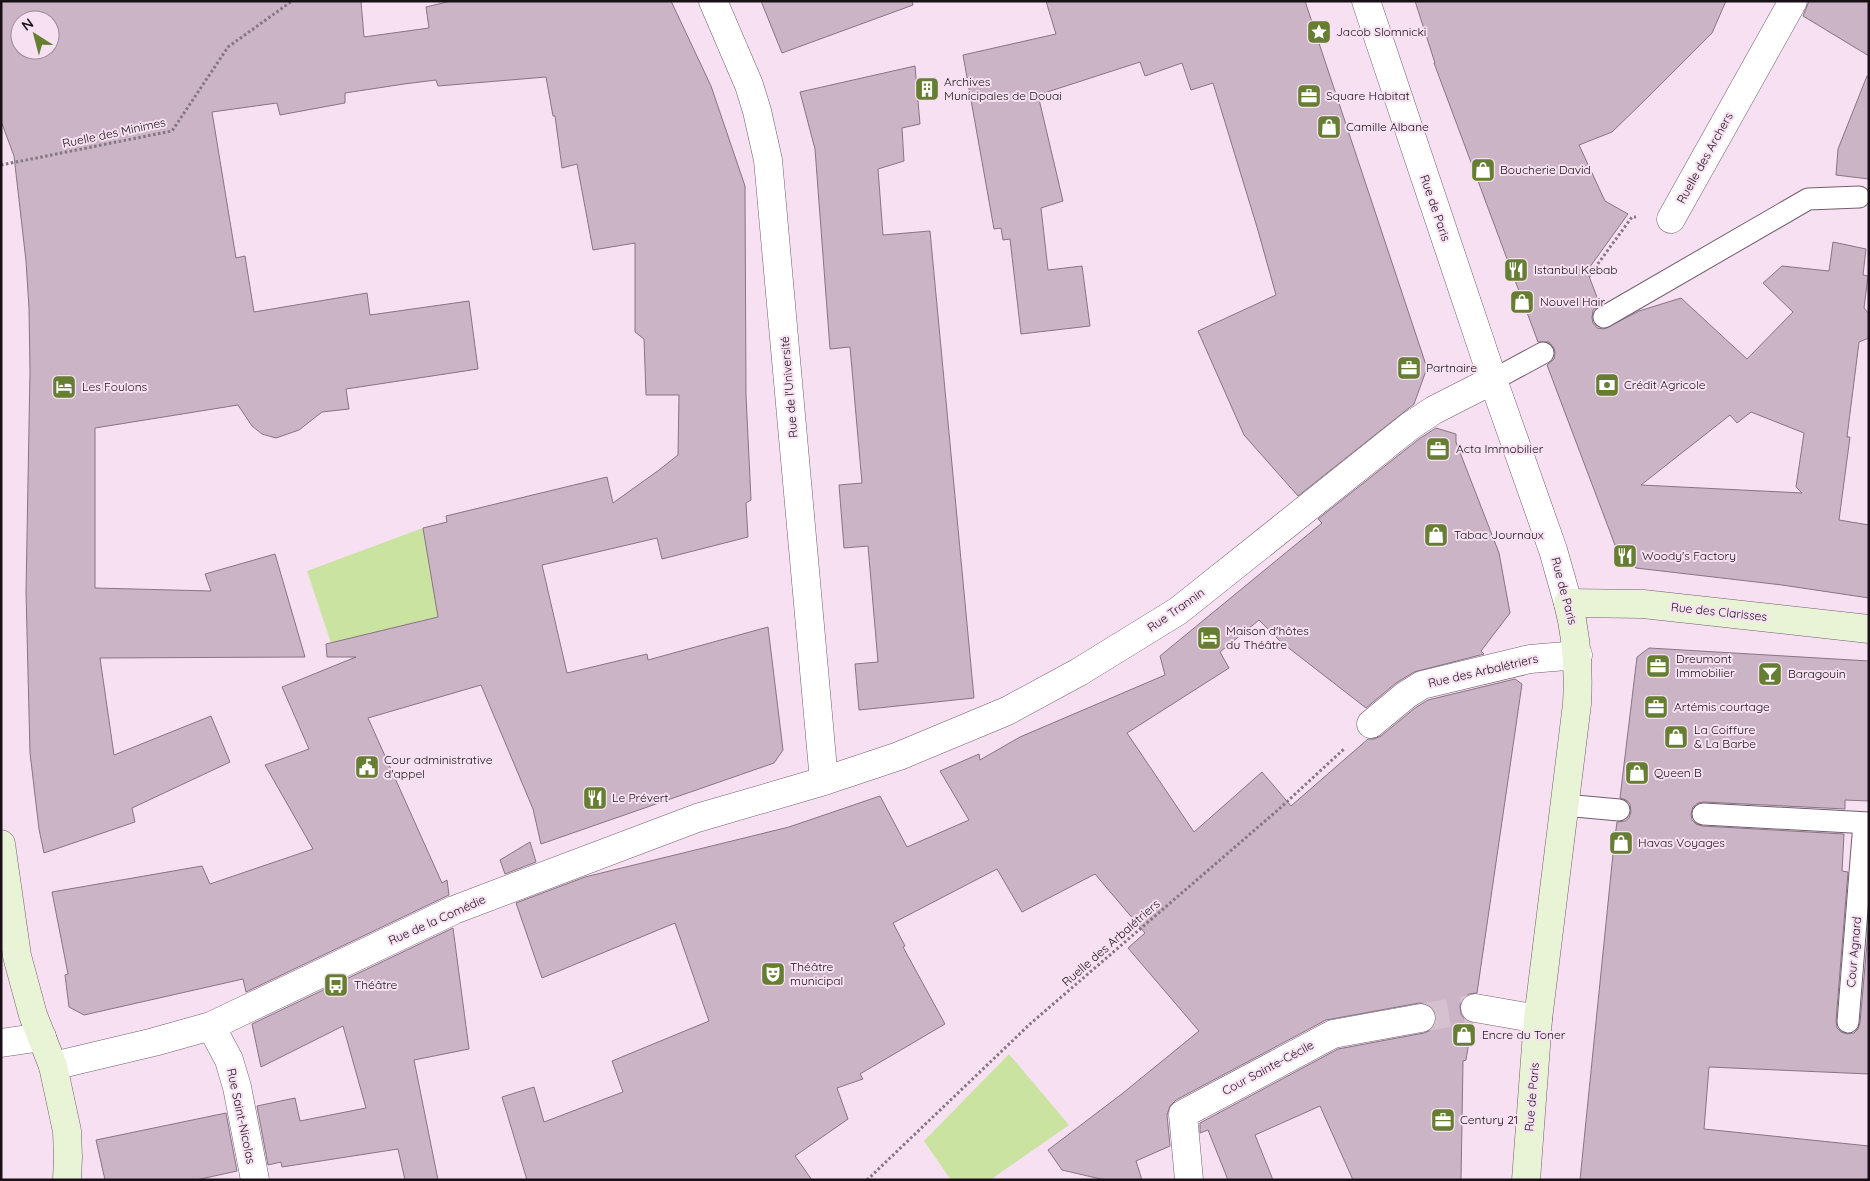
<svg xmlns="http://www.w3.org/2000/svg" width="1870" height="1181" font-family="Quicksand,sans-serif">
  <rect width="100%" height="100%" fill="#f7e0f2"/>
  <!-- green -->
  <path fill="#cae3a0" d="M423,528l15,89 -107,26 -24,-72z
    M1009,1054l60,71 -79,55h-39l-27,-39z"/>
  <!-- building -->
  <path fill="#cab4c6" stroke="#887484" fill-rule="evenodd" d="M1,1h360l3,36 65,-9 -3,-21 25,-6h220l40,85 34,100 1,209 5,105 -5,3 2,34 -86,22 -5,-21 -115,27 25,108 80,-19 1,6 120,-33 15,123 -9,13 -233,81 -8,-35 -52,-124 -113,33 74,165 5,-3 2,15 -203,97 -3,-13 -159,36 -15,-8 -4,-32 3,-1 -16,-82 150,-26 8,18 103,-35 -48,-84 44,-16 -27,-62 74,-30h-29l-1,-13 112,-27 -15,-89 24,-6 -1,-6 161,-39 6,26 46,-33 19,-15 1,-60h-33l-2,-56 -9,-7v-89l-42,7 -16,-86 -15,4 -7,-52h-2l-7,-39 -108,9 -2,-6 -32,4 -59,9v10l-65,12 -3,-12 -65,9 24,146 9,-2 9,56 113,-19 3,22 99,-14 9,68 -132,20 3,20 -27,3 -23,18 -23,8 -14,-4 -10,-8 -14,-21 -143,23v160l116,3 -6,-17 70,-20 30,103 -205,1 14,97 97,-39 19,46 -98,46 3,14 -91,31 -5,-24 -9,-76 -4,-161 4,-221 -1,-63 -3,-47 -12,-105 -13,-35zM20,20h30v30h-30z
    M761,1h151l1,4 -131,48z
    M1046,1h259l122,367 -13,36 -116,92 -54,-61 -46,-104 78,-36 -19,-68 -44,-144 -22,7 -9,-27 -37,13 -5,-14 -102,33 25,106 -22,7 7,62 34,-4 8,60 -69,8 -11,-95 -7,1 -2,-12 -7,1 -31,-174 93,-21z
    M1415,1h311l-14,32 -67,67 -33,32 -33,13 26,56 23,13 -41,57 13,34 -7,5 -1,8 1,5 4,5 7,1 35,-18 42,-13 66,61 46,-47 -30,-29 19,-17 47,5 4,-29 33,7 -3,26 5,1 -4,32 5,6v24l-10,4 -12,95h3l-11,83 30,5v73l-87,-13 -146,-17 -18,-15 -71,-188 7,-6 1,-6 -1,-5 -5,-6h-11l-104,-279h1zM1751,412l53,21 -8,54 6,6 -161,-8 89,-70 7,8z
    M1809,1h60v55l-66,-40z
    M915,66l5,58 -18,4 2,33 -26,8 5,66 47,-4 44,467 -115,12 -4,-46 23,-2 -10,-116 -24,2 -5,-63 23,-2 -12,-136 -20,2 -15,-200 -15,-57z
    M1867,76h2v103l-33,-4 2,-26z
    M1436,428l20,6v8l43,111 11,60 -29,38 3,3 -70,18 -18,11 -30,25 -85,-66 -22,-22 -39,32 9,16 -102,65 67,99 68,-60 29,34 77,-67h6l7,-3 34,-28 13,-8 87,-21 7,5 -45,309 -8,1 -6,4 -3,8 1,8 4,6 7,3 -6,37 -3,1 -2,119h-108l-33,-74 -65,29 18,45h-45l-20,-50 -8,3v-10l138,-74 86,-16 7,-3 4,-6 1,-9 -3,-7 -6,-4 -8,-1 -93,17 -150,80 -6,6 -3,9 3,31 -34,15 6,19h-37l-43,-10 -14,-20 75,-57 76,-62 -71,-83 17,-15 -50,-59 -73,38 -25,-43 -104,54 12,23 -2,1 42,77 -85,50 3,5 -26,9 11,31 -53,37 17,24h-285l-25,-83 32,-10 10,35 79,-30 -11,-31 97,-40 -34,-98 -133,55 -26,-75 69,-26 204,-50 91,-31 27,51 62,-27 -29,-49 39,-17 1,6 40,-23 145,-62 -5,-19 162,-133 -4,-4 101,-80z
    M1649,648l220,13v140l-24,-1v9l-141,-7 -6,1 -5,4 -2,7 1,6 4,4 6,2 142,8 -2,37 6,1 -12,149 1,7 4,4 6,2 7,-1 4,-4 2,-6 9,-103v154l-160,-7 -5,62 165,17v34h-289l34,-336 3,-22 8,-1 4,-3 2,-6 -1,-8 -4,-4 -6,-2 17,-141z
    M530,842l6,20 -31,12 -5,-14z
    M453,928l16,121 -55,11 24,120h-33l-7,-31 -116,18 -1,-5 -13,3 -11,-59 38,-8 5,23 66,-13 -23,-82 -82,41 -9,-43z
    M226,1113l11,58 -41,9h-91l-9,-40z"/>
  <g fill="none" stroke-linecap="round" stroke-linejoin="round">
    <!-- street-tunnel -->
    <path stroke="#d6c1d1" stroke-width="28" stroke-dasharray="28 14" stroke-linecap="butt" d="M1421,1018l54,-10"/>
    <defs>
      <path id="lane" d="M1604,317l204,-118 51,-2
        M1493,380l50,-27
        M1564,805l55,5
        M1703,814l166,9
        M1848,1022l16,-199"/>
      <path id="street" d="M713,1l36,84 8,26 11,49 56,621
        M1366,1l127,379 60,170 15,53
        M1671,219l122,-218
        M1371,724l35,-29 16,-10 108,-26 48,-4
        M1475,1008l63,11
        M211,1026l18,34 8,27 18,93
        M1,1043l41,-6
        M53,1066l101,-24 57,-16 243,-116 243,-92 127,-37 75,-25 108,-45 72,-39 99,-61 232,-185 24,-16 59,-30
        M1189,1180l-6,-66 150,-80 88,-16"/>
      <path id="secondary" d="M1,844l16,112 16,59 20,51 14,65 1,26 -1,23
        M1526,1180l12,-161 39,-315c2,-35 0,-67 -9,-101l75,1 226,25"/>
    </defs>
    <!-- lane casing -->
    <use href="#lane" stroke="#725e6e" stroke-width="23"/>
    <!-- street casing -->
    <use href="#street" stroke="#725e6e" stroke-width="29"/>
    <!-- secondary casing -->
    <use href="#secondary" stroke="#725e6e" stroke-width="29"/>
    <!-- path -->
    <path stroke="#867682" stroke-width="3" stroke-dasharray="2.5 2.5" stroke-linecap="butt" d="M1,165l171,-34 56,-84 64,-46
      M1589,276l43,-59h4
      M867,1180l163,-156 249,-215 66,-61"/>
    <!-- lane -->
    <use href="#lane" stroke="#fff" stroke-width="21"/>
    <!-- street -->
    <use href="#street" stroke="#fff" stroke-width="28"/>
    <!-- secondary -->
    <use href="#secondary" stroke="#e9f3d6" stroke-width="28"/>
  </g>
  <!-- icons -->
  <defs>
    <symbol id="sight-square" viewBox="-11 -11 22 22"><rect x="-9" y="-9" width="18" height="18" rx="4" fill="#667e31" stroke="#f7e0f2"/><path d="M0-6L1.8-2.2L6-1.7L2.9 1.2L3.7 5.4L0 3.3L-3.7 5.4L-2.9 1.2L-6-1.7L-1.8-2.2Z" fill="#fff"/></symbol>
    <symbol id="building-square" viewBox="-11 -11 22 22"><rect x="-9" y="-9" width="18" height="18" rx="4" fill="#667e31" stroke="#f7e0f2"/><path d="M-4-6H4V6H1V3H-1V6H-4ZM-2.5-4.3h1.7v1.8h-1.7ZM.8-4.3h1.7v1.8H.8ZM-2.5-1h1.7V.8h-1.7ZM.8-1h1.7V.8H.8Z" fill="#fff"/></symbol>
    <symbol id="office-square" viewBox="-11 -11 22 22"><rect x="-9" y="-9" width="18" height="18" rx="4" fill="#667e31" stroke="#f7e0f2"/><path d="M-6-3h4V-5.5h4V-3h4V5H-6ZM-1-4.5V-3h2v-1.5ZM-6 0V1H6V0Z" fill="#fff"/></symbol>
    <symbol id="shop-square" viewBox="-11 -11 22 22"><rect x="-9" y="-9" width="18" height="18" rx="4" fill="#667e31" stroke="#f7e0f2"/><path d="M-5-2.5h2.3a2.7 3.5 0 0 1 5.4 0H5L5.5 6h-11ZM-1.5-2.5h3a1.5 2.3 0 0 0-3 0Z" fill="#fff"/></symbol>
    <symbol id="restaurant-square" viewBox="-11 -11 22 22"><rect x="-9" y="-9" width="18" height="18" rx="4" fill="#667e31" stroke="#f7e0f2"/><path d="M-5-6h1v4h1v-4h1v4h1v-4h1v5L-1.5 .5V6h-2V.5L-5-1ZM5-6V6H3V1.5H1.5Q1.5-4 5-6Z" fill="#fff"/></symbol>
    <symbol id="bank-square" viewBox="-11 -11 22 22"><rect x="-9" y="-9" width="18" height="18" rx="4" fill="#667e31" stroke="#f7e0f2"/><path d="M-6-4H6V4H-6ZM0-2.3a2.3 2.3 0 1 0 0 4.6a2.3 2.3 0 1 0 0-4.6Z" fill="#fff"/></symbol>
    <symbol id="hotel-square" viewBox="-11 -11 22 22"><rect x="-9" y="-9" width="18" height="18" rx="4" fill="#667e31" stroke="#f7e0f2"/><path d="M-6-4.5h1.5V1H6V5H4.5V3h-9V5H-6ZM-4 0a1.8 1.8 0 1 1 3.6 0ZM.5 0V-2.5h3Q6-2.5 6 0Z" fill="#fff"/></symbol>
    <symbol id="bar-square" viewBox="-11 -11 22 22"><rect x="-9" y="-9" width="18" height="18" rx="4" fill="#667e31" stroke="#f7e0f2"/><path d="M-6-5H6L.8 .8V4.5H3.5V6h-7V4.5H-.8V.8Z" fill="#fff"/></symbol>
    <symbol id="civic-square" viewBox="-11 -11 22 22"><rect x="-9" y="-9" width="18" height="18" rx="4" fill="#667e31" stroke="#f7e0f2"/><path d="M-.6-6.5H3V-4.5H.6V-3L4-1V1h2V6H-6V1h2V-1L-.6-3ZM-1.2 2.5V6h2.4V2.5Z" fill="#fff"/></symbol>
    <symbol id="theatre-square" viewBox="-11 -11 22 22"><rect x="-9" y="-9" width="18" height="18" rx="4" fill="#667e31" stroke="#f7e0f2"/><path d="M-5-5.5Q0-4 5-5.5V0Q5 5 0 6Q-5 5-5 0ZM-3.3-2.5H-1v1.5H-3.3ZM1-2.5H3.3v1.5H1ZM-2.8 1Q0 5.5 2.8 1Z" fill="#fff"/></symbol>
    <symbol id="bus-square" viewBox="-11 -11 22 22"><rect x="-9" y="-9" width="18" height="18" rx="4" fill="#667e31" stroke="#f7e0f2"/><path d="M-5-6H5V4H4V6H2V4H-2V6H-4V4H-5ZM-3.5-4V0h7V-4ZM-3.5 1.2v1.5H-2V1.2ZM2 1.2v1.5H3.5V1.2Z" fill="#fff"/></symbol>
  </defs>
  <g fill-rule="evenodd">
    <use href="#sight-square" x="1305" y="18" width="28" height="28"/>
    <use href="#building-square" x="913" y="75" width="28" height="28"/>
    <use href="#office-square" x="1295" y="82" width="28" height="28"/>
    <use href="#shop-square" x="1315" y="113" width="28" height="28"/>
    <use href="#shop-square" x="1469" y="156" width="28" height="28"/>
    <use href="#restaurant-square" x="1502" y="256" width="28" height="28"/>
    <use href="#shop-square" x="1508" y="288" width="28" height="28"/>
    <use href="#office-square" x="1395" y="354" width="28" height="28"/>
    <use href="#bank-square" x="1593" y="371" width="28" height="28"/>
    <use href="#hotel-square" x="50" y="373" width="28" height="28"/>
    <use href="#office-square" x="1424" y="435" width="28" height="28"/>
    <use href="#shop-square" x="1422" y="521" width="28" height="28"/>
    <use href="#restaurant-square" x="1611" y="542" width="28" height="28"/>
    <use href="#hotel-square" x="1195" y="624" width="28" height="28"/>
    <use href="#office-square" x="1644" y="652" width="28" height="28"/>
    <use href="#bar-square" x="1756" y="660" width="28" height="28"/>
    <use href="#office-square" x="1642" y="693" width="28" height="28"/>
    <use href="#shop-square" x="1662" y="723" width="28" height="28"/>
    <use href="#civic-square" x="353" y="753" width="28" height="28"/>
    <use href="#shop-square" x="1623" y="759" width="28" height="28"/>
    <use href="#restaurant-square" x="581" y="784" width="28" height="28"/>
    <use href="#shop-square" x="1607" y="829" width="28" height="28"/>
    <use href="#theatre-square" x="759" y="960" width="28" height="28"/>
    <use href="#bus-square" x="322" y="971" width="28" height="28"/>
    <use href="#shop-square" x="1450" y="1021" width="28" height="28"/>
    <use href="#office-square" x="1429" y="1106" width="28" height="28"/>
  </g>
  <g text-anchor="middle" stroke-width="4" stroke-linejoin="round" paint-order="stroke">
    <!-- poi labels -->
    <g font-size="12" fill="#181016" stroke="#f7e0f2" text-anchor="start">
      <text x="1336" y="36">Jacob Slomnicki</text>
      <text x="944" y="86">Archives<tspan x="944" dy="14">Municipales de Douai</tspan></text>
      <text x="1326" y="100">Square Habitat</text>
      <text x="1346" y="131">Camille Albane</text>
      <text x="1500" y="174">Boucherie David</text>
      <text x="1534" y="274">Istanbul Kebab</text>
      <text x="1540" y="306">Nouvel Hair</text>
      <text x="1426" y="372">Partnaire</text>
      <text x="1624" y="389">Crédit Agricole</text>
      <text x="82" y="391">Les Foulons</text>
      <text x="1456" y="453">Acta Immobilier</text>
      <text x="1454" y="539">Tabac Journaux</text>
      <text x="1642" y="560">Woody's Factory</text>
      <text x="1226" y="635">Maison d'hôtes<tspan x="1226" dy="14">du Théâtre</tspan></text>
      <text x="1676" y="663">Dreumont<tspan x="1676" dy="14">Immobilier</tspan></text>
      <text x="1788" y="678">Baragouin</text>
      <text x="1674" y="711">Artémis courtage</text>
      <text x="1694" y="734">La Coiffure<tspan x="1694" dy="14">&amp; La Barbe</tspan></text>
      <text x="384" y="764">Cour administrative<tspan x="384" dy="14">d'appel</tspan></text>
      <text x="1654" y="777">Queen B</text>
      <text x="612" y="802">Le Prévert</text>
      <text x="1638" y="847">Havas Voyages</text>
      <text x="790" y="971">Théâtre<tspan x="790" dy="14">municipal</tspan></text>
      <text x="354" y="989">Théâtre</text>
      <text x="1482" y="1039">Encre du Toner</text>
      <text x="1460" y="1124">Century 21</text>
    </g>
    <!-- street labels -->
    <g font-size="12" fill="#181016" stroke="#f7e0f2">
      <text transform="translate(114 133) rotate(-12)" y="4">Ruelle des Minimes</text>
      <text transform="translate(1705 158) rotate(-61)" y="4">Ruelle des Archers</text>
      <text transform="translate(1435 208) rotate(71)" y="4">Rue de Paris</text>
      <text transform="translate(789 387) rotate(-95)" y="4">Rue de l'Université</text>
      <text transform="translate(1564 591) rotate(75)" y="4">Rue de Paris</text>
      <text transform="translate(1176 610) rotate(-35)" y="4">Rue Trannin</text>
      <text transform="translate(1719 612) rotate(6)" y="4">Rue des Clarisses</text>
      <text transform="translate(1483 671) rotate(-13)" y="4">Rue des Arbalétriers</text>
      <text transform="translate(437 920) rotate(-24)" y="4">Rue de la Comédie</text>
      <text transform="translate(1111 943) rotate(-41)" y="4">Ruelle des Arbalétriers</text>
      <text transform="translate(1854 952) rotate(-85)" y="4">Cour Agnard</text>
      <text transform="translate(1268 1068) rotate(-28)" y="4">Cour Sainte-Cécile</text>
      <text transform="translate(1532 1097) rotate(-85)" y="4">Rue de Paris</text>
      <text transform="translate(241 1116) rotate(78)" y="4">Rue Saint-Nicolas</text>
    </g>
  </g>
  <!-- border -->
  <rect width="1870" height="1181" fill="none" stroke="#181016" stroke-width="5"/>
  <!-- north arrow -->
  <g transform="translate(35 35) rotate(324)"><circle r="24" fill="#f7e0f2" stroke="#9e8d9a"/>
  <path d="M0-4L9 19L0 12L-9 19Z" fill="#667e31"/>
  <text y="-8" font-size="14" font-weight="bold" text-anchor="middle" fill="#181016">N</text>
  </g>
</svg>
